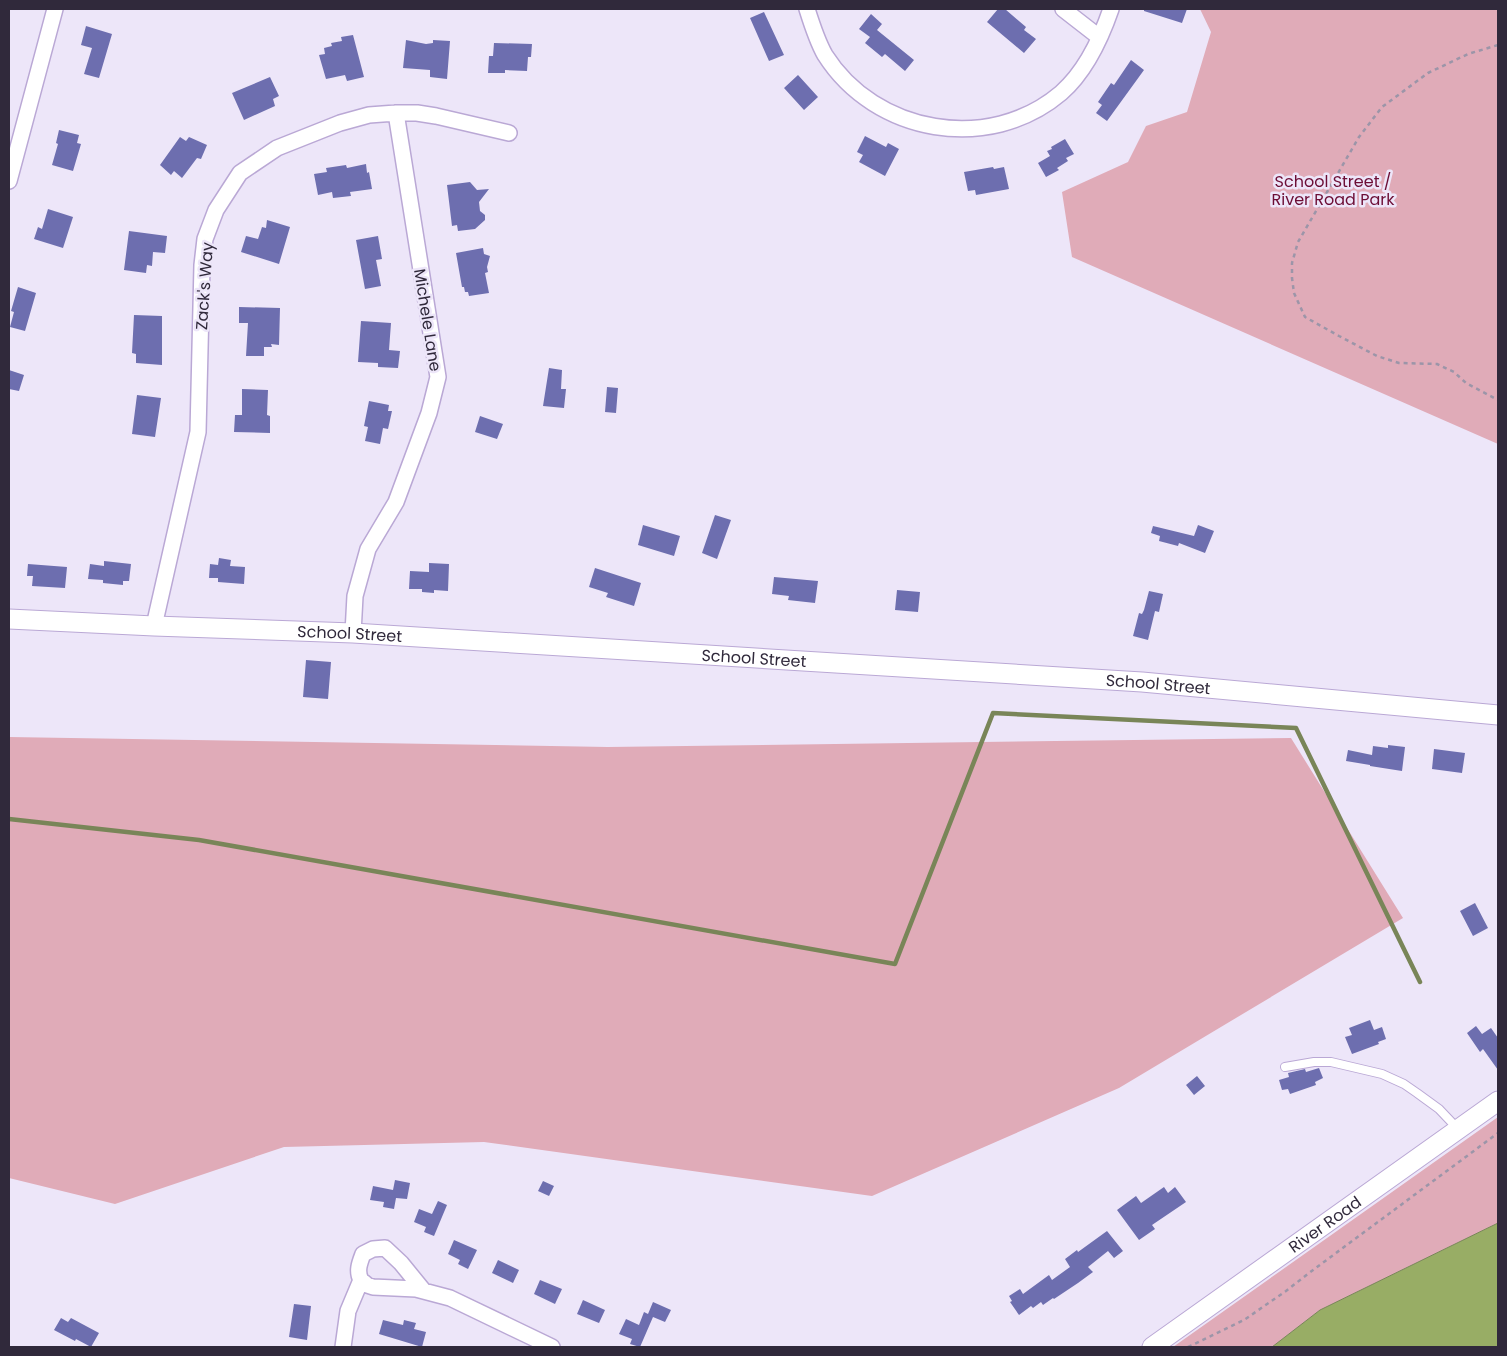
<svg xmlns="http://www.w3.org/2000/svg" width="1507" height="1356" font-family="Poppins,sans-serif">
  <rect width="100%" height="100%" fill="#ede6f9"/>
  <!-- green -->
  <path fill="#e0abb8" d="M1200,9h298v435l-426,-187 -10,-65 66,-30 18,-36 41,-14 24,-80z
    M9,737l599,10 683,-9 112,180 -284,170 -247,108 -388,-54 -200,5 -169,57 -106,-26z
    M1498,1117v106l-178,87 -48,37h-99z"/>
  <!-- water -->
  <path fill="#98ad65" stroke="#798558" d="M1498,1223v124h-226l48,-37z"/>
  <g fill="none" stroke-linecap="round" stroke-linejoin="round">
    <!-- stream -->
    <path stroke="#798558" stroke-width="4.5" d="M9,819l190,21 696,124 98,-251 303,15 124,254"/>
  </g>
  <!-- building -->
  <path fill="#6d6eaf" d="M998,9h7l21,18 -2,3 12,9 -12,14 -37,-31z
    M1144,9h43l-5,14 -38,-12z
    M764,12l20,43 -15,6 -19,-43z
    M871,14l11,10 -5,6 37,30 -9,11 -20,-17 -3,3 -17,-14 5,-6 -11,-8z
    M86,26l26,8 -13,44 -15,-4 8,-26 -11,-3z
    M353,35l11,42 -17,4 -2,-6 -19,4 -7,-24 6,-1 -1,-6 8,-2 -1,-3 11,-2 -1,-4z
    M406,40l20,4 7,-1v-3l17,1 -3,38 -17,-2v-7l-27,-2z
    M494,43l38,1 -1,13h-3l-1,14 -22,-1v3h-17l1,-17h4z
    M1131,60l13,10 -37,51 -11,-8 6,-8 -4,-3 13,-19 3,2z
    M798,75l20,22 -14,13 -20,-22z
    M270,77l9,19 -6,3 2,7 -31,14 -12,-27z
    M59,130l20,5 -2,8 4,1 -8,27 -21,-6 6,-21 -2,-1z
    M865,136l21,11 2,-4 11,6 -14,27 -26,-14 4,-7 -6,-3z
    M180,137l6,4 3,-4 18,8 -6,14 -4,-1 -15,20 -8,-7 -3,4 -11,-10z
    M1065,139l9,15 -8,4 2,3 -11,7 2,2 -13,7 -8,-14 12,-7 -3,-5 5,-2 -1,-2z
    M366,164l1,9 2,-1 3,17 -22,3 1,4 -18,2 -1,-6 -14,3 -4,-21 13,-2 -1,-4 20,-3 1,3z
    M993,167l1,2 10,-2 5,22 -33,6 -1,-5 -7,1 -4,-19z
    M470,182l7,8 12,-1 -10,13 1,9 5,4v5l-10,9 -17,2 -1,-6 -5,1 -5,-41z
    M48,209l25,8 -10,31 -29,-9 4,-12 4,2z
    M267,220l23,7 -11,37 -38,-12 5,-16 12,3 4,-12 4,1z
    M129,231l38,5 -2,17 -12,-1 -1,14 -5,-1 -1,8 -22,-3z
    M378,236l4,23 -6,1 5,26 -16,3 -9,-49z
    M483,248l1,6 6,2 -3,11 1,5 -3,1 4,20 -20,3 -1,-4h-3l-1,-5h-2l-6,-34z
    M18,287l18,6 -11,38 -15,-4 4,-15 -3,-1z
    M239,307l41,1 -1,37 -8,-1 1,3h-8v9h-18l2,-33h-9z
    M134,315l28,1v49l-26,-2v-9l-4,-1z
    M361,321l30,2 -2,27 11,1 -2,17 -20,-1v-4l-20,-1z
    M549,368l13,2 -1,19h5l-2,19 -21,-2z
    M9,370l15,5 -5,16 -10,-2z
    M607,387l11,1 -2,25 -11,-1z
    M242,389l26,1 -1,25 3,1v17l-36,-1 1,-17h7z
    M137,395l24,3 -6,39 -23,-3z
    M369,401l20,4 -1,6h4l-4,18 -5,-1 -3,16 -15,-3 3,-14 -4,-1z
    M480,416l23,8 -6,15 -22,-7z
    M715,515l16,5 -14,39 -15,-6z
    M643,525l37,11 -6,20 -36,-11z
    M1198,525l16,6 -9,22 -26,-10 -1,3 -19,-5 1,-5 -9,-3 2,-7 41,10z
    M219,558l12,2 -1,6 15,1 -1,17 -26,-2v-4h-9l1,-14 8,1z
    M104,561l27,3 -2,17h-6v4l-20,-2v-3l-15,-1 2,-15 14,2z
    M429,563l20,1 -1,27 -14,-1v3l-12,-1v-3h-13l1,-18 19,1z
    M28,564l39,3 -2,21 -33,-2 1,-10h-6z
    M595,568l46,15 -7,23 -28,-9 2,-4 -19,-6z
    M774,577l44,4 -3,22 -27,-3 1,-4 -17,-2z
    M897,590l23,2 -2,20 -23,-2z
    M1149,591l14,3 -4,18 -4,-1 -7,29 -15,-4 6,-23 3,1 2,-4z
    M306,660l25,2 -3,37 -25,-2z
    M1388,745l17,2 -3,24 -32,-5v-1l-24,-4 2,-11 24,5 1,-9 15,2z
    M1434,749l31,4 -3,20 -30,-4z
    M1475,903l13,25 -15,8 -13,-25z
    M1370,1020l4,10 8,-3 4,12 -8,3 1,2 -27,10 -7,-17 7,-2 -3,-7z
    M1476,1026l6,8 9,-6 7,10v32l-15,-21 -3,3 -13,-19z
    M1319,1068l4,10 -8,4 1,3 -26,9 -2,-5 -6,1 -3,-10 10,-3 -1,-4 17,-4 1,3z
    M1197,1076l8,10 -11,9 -8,-10z
    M395,1180l15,3 -3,16 -11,-1 -2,11 -11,-2 1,-5 -14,-2 3,-14 20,4z
    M543,1181l11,5 -5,10 -11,-5z
    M1164,1187l4,6 7,-6 11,15 -34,23 3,4 -16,11 -22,-30 19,-14 5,7z
    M438,1201l9,4 -13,31 -10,-4 2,-5 -12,-5 5,-13 13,5z
    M1107,1231l16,20 -9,7 -6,-7 -20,16 5,5 -15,11 -24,16 -1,-1 -10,7 -2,-3 -8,6 -2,-2 -12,9 -9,-13 2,-1 -3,-5 11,-7 3,5 26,-19 3,5 18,-13 -5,-8 12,-9 1,2z
    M454,1240l23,10 -9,19 -10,-5 2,-4 -12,-6z
    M498,1260l21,10 -6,13 -21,-10z
    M540,1280l22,9 -7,15 -21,-10z
    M583,1300l22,10 -6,13 -22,-9z
    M653,1302l18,8 -6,12 -12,-5 -13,30 -10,-3 2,-5 -13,-5 7,-15 13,6 5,-13 4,2z
    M294,1304l17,2 -4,34 -18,-3z
    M61,1318l7,4 3,-4 28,15 -8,14 -15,-8 -1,2 -21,-11z
    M383,1320l20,5 1,-5 12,3 -2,6 12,3 -4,15 -43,-13z"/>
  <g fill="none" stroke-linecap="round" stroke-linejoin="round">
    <defs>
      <path id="service" d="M1285,1067l29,-5h17l51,12 22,10 13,9 22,16 19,20"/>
      <path id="minor" d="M807,9c5,16 10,32 18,46 50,79 164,99 236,38 24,-21 40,-55 50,-84
        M1063,9l36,28
        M9,181l46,-172
        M154,626l44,-194 4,-167 3,-26 11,-29 24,-37 37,-25 63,-25 29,-8 27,-2h21l19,3 73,17
        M353,633l2,-37 13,-47 28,-47 33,-89 9,-36 -42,-264
        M361,1280c-5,-9 -1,-18 2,-26l10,-5 12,-1 16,15 22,27
        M343,1347l5,-36 13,-31 6,5 6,2 43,2 34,9 102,49"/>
      <g id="tertiary">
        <path id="s1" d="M9,619l145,7 199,7 789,49 356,33"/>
        <path id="s2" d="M1152,1347l346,-246"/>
      </g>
    </defs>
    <!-- service casing -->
    <use href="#service" stroke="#baa8d5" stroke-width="10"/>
    <!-- minor casing -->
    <use href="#minor" stroke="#baa8d5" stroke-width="18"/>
    <!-- tertiary casing -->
    <use href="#tertiary" stroke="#baa8d5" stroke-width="21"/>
    <!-- path -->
    <path stroke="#9c95a8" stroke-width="2.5" stroke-dasharray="4 4" stroke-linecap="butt" d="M1498,45l-30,9 -40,19 -46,34 -23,30 -61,105 -6,21v15l2,15 11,24 34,19 38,20 22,7 38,1 17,8 12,11 32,17
      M1188,1347l56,-27 42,-29 23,-18 189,-140"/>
    <!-- service -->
    <use href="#service" stroke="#fff" stroke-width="8"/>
    <!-- minor -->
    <use href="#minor" stroke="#fff" stroke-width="15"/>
    <!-- tertiary -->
    <use href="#tertiary" stroke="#fff" stroke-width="19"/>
  </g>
  <g text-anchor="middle" stroke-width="5" stroke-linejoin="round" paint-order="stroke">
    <!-- park labels -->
    <g font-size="16" fill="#6c0d35" stroke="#ede6f9">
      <text x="1333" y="187">School Street /<tspan x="1333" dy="18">River Road Park</tspan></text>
    </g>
    <!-- street labels -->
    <g font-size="16" fill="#30293b" stroke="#ede6f9">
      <text transform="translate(204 286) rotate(-86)" y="6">Zack's Way</text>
      <text transform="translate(428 320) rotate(81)" y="6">Michele Lane</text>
      <text dy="6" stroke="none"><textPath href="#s1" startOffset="341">School Street</textPath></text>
      <text dy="6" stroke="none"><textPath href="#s1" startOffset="746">School Street</textPath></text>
      <text dy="6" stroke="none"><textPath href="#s1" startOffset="1151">School Street</textPath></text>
      <text dy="6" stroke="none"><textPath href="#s2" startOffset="212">River Road</textPath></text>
    </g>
  </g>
  <!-- border -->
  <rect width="1507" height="1356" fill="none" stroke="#30293b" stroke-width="20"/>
</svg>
